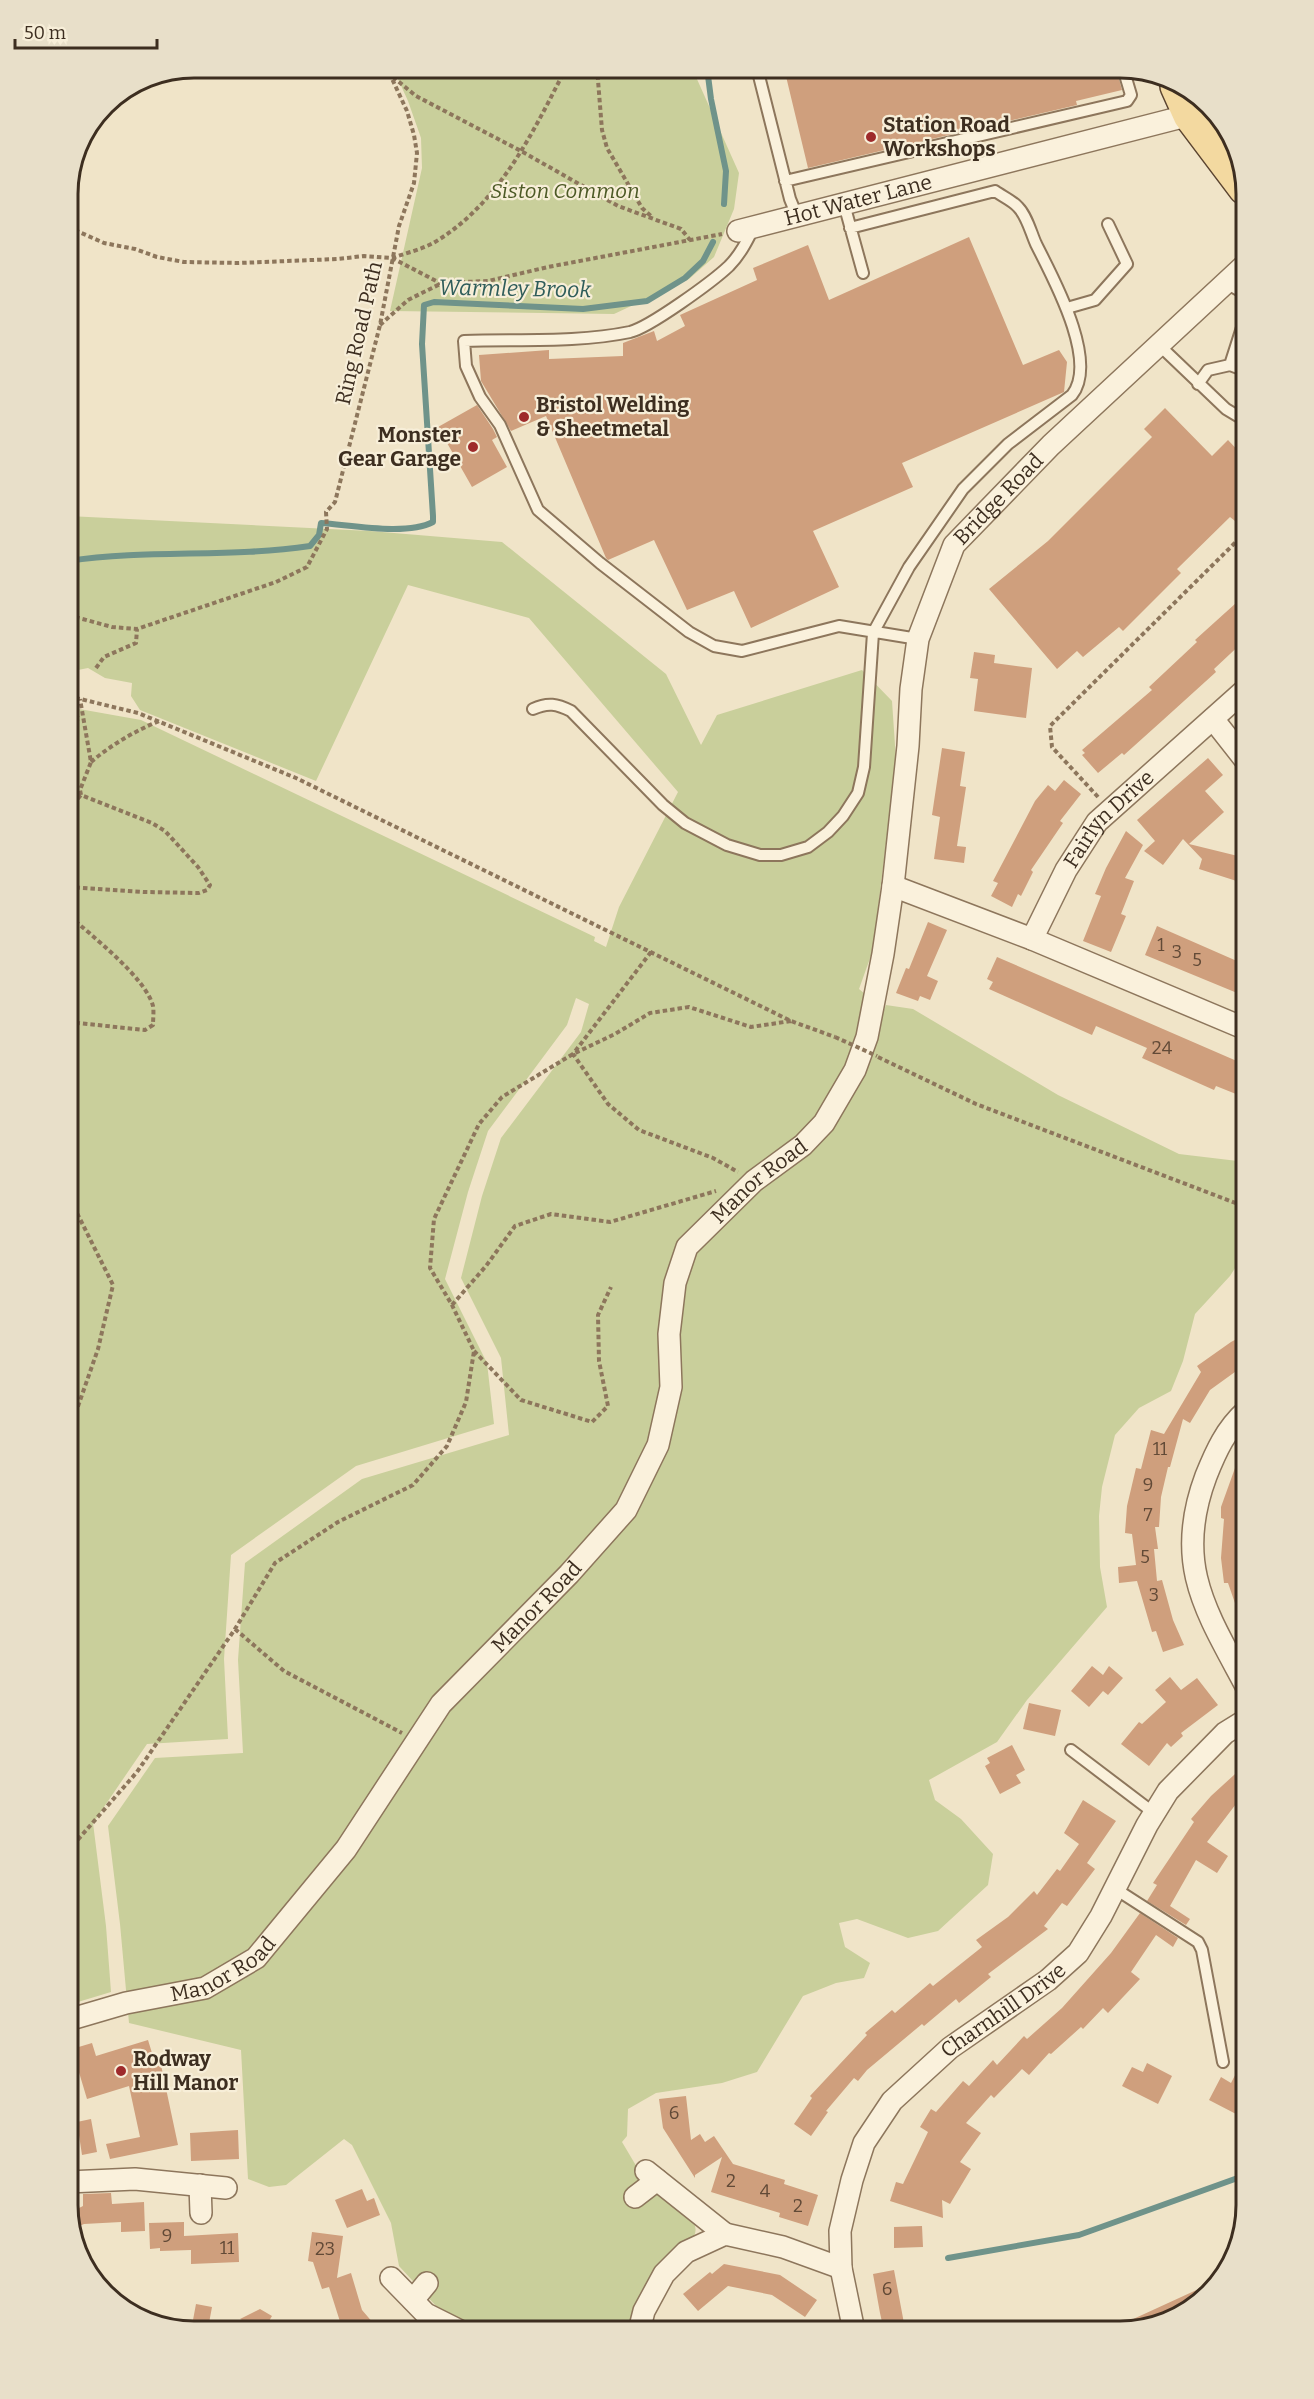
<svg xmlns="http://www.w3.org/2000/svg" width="1314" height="2399" font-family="Bitter,serif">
  <rect width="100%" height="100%" fill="#f0e4c8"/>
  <!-- green -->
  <path fill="#c9cf9b" d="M393,68h299l47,105 -5,36 -20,48 -25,22 -75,35 -224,-3 32,-143 -1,-30 -13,-37z
    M68,516l302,15 132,11 164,132 35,71 16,-30 145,-45 30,31 4,59 -23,190 -14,39 25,21 2,-5 27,4 145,86 121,59 67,8v89l-16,25 -35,38 -12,47 -12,30 -32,17 -24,27 -13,52 -3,29 1,51 7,40 -80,93 -30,42 -68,38 6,20 26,19 32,35 -5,31 -50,46 -30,7 -51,-19 -18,4 6,24 25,16 -6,15 -28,5 -33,13 -46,76 -35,11 -66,10 -28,16 -1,27 -5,6 19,32 -3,11c17,7 74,30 53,56 -14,17 -34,28 -47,46 -8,12 -9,31 -15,44h-147l-46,-25 -37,-40 -8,-43 -39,-78 -8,-6 -58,46 -17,2 -21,-8 -7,-129 -112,-27 -9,-99 -12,-98 47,-68 88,-5 -5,-93 7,-97 117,-84 147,-44 -8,-77 -40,-80 21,-82 19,-58 80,-106 8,-28 -13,-6 -9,27 -79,106 -20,61 -23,87 42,84 7,61 -138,42 -125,89 -7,104 4,80 -81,5 -54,79 13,103 5,66 -43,13v-1298l73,13 454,217 -1,4 12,6 13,-40 59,-115 -149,-174 -121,-33 -92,196 -176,-71 -9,-14 1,-13 -27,-5 -17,-10 -20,4z"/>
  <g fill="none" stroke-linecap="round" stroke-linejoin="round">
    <!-- stream -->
    <path stroke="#6f938a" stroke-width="6" d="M707,68l4,31 15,72 -2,33
      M68,561c80,-12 162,-3 242,-15l9,-11 2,-12c30,2 85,13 112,-1v-6l-11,-172 2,-39 10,-3 149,7 64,-8 38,-23 18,-17 10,-19
      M948,2258l131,-23 167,-60"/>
  </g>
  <!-- building -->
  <path fill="#cf9f7d" d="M784,68h332l6,22 -46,11 1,4 -269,63z
    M969,237l54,128 36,-15 8,12 -3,30 -162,71 11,24 -100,44 26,56 -88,41 -17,-37 -47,19 -33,-70 -46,20 -2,-2 -60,-142 -35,15 -30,-50 -2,-26 70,-5v9l74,-3v-13l31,-12 3,10 28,-15 -5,-11 77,-35 -4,-12 55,-23 21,55z
    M477,405l16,24 4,8 -5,3 15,27 -35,20 -34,-60z
    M1165,408l47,48 16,-16 18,19v51l-11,11 -5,-4 -53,52 4,4 -58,58 -4,-4 -36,30 -6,-6 -20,18 -68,-80 59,-48 104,-104 -8,-8z
    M1246,594v45l-32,30 2,3 -53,48 -39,35 -2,-2 -24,20 -16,-18 3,-2 -3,-3 70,-60 -3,-3 48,-45 -2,-2z
    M974,652l21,3 -1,8 38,5 -6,50 -52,-7 4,-32 -8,-1z
    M942,748l23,4 -5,34 6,1 -9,59 9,1 -2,16 -30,-4 6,-42 -8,-2z
    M1208,758l15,17 -18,16 19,21 -35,32 57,14v26l-47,-15 3,-10 -19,-20 -20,26 -19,-14 11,-10 -18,-21z
    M1064,780l17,14 -21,27 3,2 -32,47 2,2 -12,24 -3,-2 -6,13 -21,-11 7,-13 -5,-2 42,-80 13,-16 7,6z
    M1126,831l17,14 -18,33 9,3 -13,33 5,2 -15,36 -28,-11 18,-45 -6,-2 11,-26z
    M928,922l19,8 -20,46 11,5 -8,19 -10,-4 -2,5 -22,-8 10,-25 3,1z
    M1157,926l89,39v21l-4,9 -97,-40z
    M997,957l249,108v33l-30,-12 -2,4 -72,-32 5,-10 -51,-22 -4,9 -103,-46 4,-7 -6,-3z
    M1246,1334v30l-36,26 -20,33 -7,-4 -13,48h-2l-7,30 -2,30h-4l3,22h-4l3,32 5,-1 11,40 11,25 -21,7 -7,-21 -4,1 -15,-51 -18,2 -1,-16 18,-2 -4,-31 -7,-1 2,-27 9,-38 5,1 10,-39 13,4 37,-62 -4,-6 34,-24z
    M1244,1443h2v79l-2,23 2,25v59h-2l-16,-46h-4l-3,-25 3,-39 -3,-1v-11z
    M1092,1666l11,9 6,-9 14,12 -15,17 -5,-4 -14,16 -18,-16z
    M1170,1677l11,13 16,-12 21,27 -37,28 2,3 -12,11 -4,-4 -18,23 -28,-22 18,-22 3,2 24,-22 -11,-12z
    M1029,1703l32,7 -6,26 -32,-7z
    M1012,1745l13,25 -9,5 5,8 -21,11 -15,-28 5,-3 -3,-5z
    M1246,1764v50l-10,-10 -29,38 21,14 -11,17 -21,-13 -26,46 20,13 -4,6 -39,-24 10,-16 -4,-2 41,-61 -3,-3 20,-23z
    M1083,1800l33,21 -29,42 8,6 -28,37 -5,-3 -18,23 4,3 -60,45 3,3 -32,26 -3,-4 -32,27 -2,-2 -55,46 -9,11 -4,-3 -28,33 2,1 -17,24 -17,-12 18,-26 -2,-2 57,-61 -2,-2 27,-23 3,3 35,-30 3,3 49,-39 -6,-7 32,-23 26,-26 3,4 20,-26 3,2 19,-27 -15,-11z
    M1140,1913l38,25 -5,9 -17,-12 -25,37 9,7 -32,34 -5,-5 -20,21 -2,-2 -30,27 -2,-1 -20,22 -7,-6 -28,29 -3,-3 -25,28 15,10 -21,29 11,7 -21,35 -8,-4 1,18 -53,-17 6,-19 7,2 25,-52 -8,-5 11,-18 5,3 27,-31 6,5 24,-26 4,5 27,-29 3,3 35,-31 49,-55z
    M148,2040l8,26 5,-1 17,80 -68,14 -4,-15 34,-7 -11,-51 -42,13 -15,-50 20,-6 4,13z
    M1246,2054v41l-10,19 -27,-14 12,-23 10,6z
    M1147,2063l25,13 -14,28 -36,-18 10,-19 11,5z
    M686,2096l5,44 9,-6 5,8 9,-6 19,28 52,16 -1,4 34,11 -10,31 -29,-9 1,-4 -69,-21 11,-35 -27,18v3l-32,-50 -4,-29z
    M91,2119l6,33 -15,3 -5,-33z
    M238,2130l1,29 -48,2 -1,-28z
    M362,2189l5,12 7,-3 6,17 -33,13 -12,-28z
    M111,2193l1,11 32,-2 1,29 -24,1v-10l-37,2 -12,5 -3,-16 14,-7v-12z
    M184,2222v14l54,-3 1,29 -48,2v-14l-31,1v-3l-10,1 -1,-26z
    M922,2226l1,21 -29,1v-21z
    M312,2232l31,4 -6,42 14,-5 11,37 18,21h-37l-14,-44 -7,2 -9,-27 -5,-1z
    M724,2264l56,11 37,25 -12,17 -33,-22 -44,-9 -30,25 -15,-17 27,-22 2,2z
    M894,2270l9,48 2,13h-21l-4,-18 -7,-39z
    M1203,2287l3,5 -37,30 -50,9 -1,-5z
    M196,2304l16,3 -3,16 -16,-3z
    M260,2309l12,7 -9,15 -23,-12z"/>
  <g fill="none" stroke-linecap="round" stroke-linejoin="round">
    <defs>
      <path id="lane" d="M757,68l33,131 7,17
        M785,181l342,-80 4,-6 -8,-27
        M844,204l19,69
        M754,227c-7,14 -14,28 -25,39 -17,16 -79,61 -99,66 -53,11 -111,7 -166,9l2,25 14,31 20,28 38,85 62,53 89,69 25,14 28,5 97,-25 79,13
        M1226,283l20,11
        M1067,308l28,-8 32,-36 -19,-40
        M1159,345l67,64 20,12
        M1230,365l16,-50
        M1198,384l10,-14 22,-5 16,6
        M533,709c15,-7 24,-5 38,2l92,94 22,18 42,22 33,10h21l27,-8 20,-15 15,-16 15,-23 6,-26 9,-134 36,-66 54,-78 45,-45 64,-49c27,-34 -19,-117 -36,-151 -5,-11 -9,-28 -18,-37 -5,-6 -16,-11 -23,-16l-145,37
        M1071,1750l83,63
        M1114,1888l84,54 4,8 21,112
        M241,2328l5,3"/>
      <g id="street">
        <path id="s1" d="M738,231l452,-116"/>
        <path d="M1213,719l33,42"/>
        <path d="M893,886l139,53 214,90"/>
        <path id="s2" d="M1032,939l34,-69 31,-48 149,-133"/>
        <path d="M1246,1686c-40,-75 -73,-122 -40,-210 10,-25 20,-47 40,-65"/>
        <path id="s3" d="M68,2020l58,-17 79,-15 51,-30 90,-109 95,-145 128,-130 57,-64 32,-65 13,-58 -2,-53 6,-51 12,-36 67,-66 49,-36 21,-22 31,-53 12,-33 16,-83 10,-68 15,-140 3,-57 7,-50 36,-94 97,-100 195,-181"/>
        <path d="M646,2171l79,63"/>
        <path d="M68,2182l67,-3 91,9"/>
        <path d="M200,2185l1,28"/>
        <path d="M635,2197l22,-17"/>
        <path d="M391,2278l35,36 34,17"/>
        <path d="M413,2300l14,-17"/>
        <path d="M639,2331l5,-20 20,-37 22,-22 39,-18 58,13 58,21"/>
        <path id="s4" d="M854,2331l-13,-63 -1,-37 12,-51 12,-37 28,-42 58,-53 98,-68 30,-27 23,-37 46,-91 21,-34 57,-58 21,-13"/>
      </g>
      <path id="primary" d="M1177,86l13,29 55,73"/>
    </defs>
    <!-- lane casing -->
    <use href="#lane" stroke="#8d765c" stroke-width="14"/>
    <!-- street casing -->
    <use href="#street" stroke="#8d765c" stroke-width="24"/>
    <!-- primary casing -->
    <use href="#primary" stroke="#5b4430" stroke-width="36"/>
    <!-- path -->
    <path stroke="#8d765c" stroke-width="4" stroke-dasharray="4.5 3" stroke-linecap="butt" d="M597,68l5,62 5,18 35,60 10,9
      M393,77l23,19 105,55 97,55 63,23 9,11
      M68,227l36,16 31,6 22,8 27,5 55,1 98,-4 27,-3 28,2 48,25 48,-2 60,-14 174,-33
      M392,258c14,-5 31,-9 43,-16 65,-39 98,-110 131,-174
      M380,325l28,-25 32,-16
      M68,615l44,12 25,2 139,-47 31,-15 20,-38 -1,-17 9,-10 45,-177 19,-99 15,-43 3,-30 -3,-18 -7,-24 -20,-43
      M96,668l8,-11 32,-14 1,-14
      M68,696l70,17 158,65 495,243 44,16
      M91,762c20,-17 44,-31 68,-41
      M68,768l10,-52
      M1098,797l-46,-50 -2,-21 196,-194
      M68,810l13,-15 -13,-6
      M68,887l76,5 55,1 8,-3 3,-5 -12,-18 -33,-36 -13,-8 -71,-28 -1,-5 11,-28 -11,-63
      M651,952l-78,102 35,50 31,26 74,28 25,14
      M68,1022l77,8 8,-5c0,-6 1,-13 0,-19 -7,-28 -63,-72 -85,-91
      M878,1057l98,47 270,103
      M452,1305l34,-39 29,-40 36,-12 59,8 106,-31
      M474,1351l47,49 71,22 16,-16 -9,-45 -1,-46 13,-28
      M68,1435l30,-86 15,-64 -45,-90
      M235,1629l49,42 118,62
      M68,1851l69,-79 98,-143 40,-66 63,-41 75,-37 34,-39 19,-44 8,-51 -22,-46 -22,-37 4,-49 45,-95 23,-27 71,-43 42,-20 35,-21 39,-6 62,20 40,-6"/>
    <!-- lane -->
    <use href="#lane" stroke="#faf1dc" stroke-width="10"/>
    <!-- street -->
    <use href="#street" stroke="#faf1dc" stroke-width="21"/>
    <!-- primary -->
    <use href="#primary" stroke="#f3d9a0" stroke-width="33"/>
    <!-- path-bridge -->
    <path stroke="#8d765c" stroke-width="4" stroke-dasharray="4.5 3" stroke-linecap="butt" d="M835,1037l42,19"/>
  </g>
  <!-- markers -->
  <g fill="#9e2a2b" stroke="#f7eed8" stroke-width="2">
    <circle cx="871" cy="137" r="6"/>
    <circle cx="524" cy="417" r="6"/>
    <circle cx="473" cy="447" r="6"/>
    <circle cx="121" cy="2071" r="6"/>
  </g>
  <g text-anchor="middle" stroke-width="4.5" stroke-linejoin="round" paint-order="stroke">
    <!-- number labels -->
    <g font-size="18" fill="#624a37">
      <text x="1161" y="951">1</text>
      <text x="1177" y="958">3</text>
      <text x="1197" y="966">5</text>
      <text x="1162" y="1054">24</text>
      <text x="1160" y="1455">11</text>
      <text x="1148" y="1491">9</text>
      <text x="1148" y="1521">7</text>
      <text x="1145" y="1563">5</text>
      <text x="1154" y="1601">3</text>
      <text x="674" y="2119">6</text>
      <text x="731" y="2187">2</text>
      <text x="765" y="2197">4</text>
      <text x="798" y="2212">2</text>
      <text x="167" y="2242">9</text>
      <text x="227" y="2254">11</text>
      <text x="325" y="2255">23</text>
      <text x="887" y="2295">6</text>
    </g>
    <!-- poi labels -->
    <g font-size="21" font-weight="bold" fill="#3d2e20" stroke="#f7eed8" text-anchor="start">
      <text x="883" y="132">Station Road<tspan x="883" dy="24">Workshops</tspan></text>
      <text x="536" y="412">Bristol Welding<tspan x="536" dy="24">&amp; Sheetmetal</tspan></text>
      <text x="461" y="442" text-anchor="end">Monster<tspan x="461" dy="24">Gear Garage</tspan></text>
      <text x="133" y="2066">Rodway<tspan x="133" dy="24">Hill Manor</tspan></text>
    </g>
    <!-- park labels -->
    <g font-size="21" font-style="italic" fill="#4d5a26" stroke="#f7eed8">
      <text x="565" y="198">Siston Common</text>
    </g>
    <!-- street labels -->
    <g font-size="21" fill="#3d2e20" stroke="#f7eed8">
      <text dy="7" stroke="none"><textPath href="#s1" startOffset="124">Hot Water Lane</textPath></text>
      <text transform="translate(359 333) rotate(-77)" y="7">Ring Road Path</text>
      <text dy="7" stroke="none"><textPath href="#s3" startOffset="1905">Bridge Road</textPath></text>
      <text dy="7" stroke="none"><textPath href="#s2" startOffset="144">Fairlyn Drive</textPath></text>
      <text dy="7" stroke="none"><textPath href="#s3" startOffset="1155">Manor Road</textPath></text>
      <text dy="7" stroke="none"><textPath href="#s3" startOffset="651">Manor Road</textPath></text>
      <text dy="7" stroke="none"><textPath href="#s3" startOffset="165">Manor Road</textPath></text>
      <text dy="7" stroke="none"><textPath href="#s4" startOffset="387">Charnhill Drive</textPath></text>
    </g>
    <!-- water labels -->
    <g font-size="22" font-style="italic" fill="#2f5d5a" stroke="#f7eed8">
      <text transform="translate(515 288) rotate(1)" y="8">Warmley Brook</text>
    </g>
  </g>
  <!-- crop -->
  <path d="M0 0H1314V2399H0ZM194 78H1120A116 116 0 0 1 1236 194V2205A116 116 0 0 1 1120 2321H194A116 116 0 0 1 78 2205V194A116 116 0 0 1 194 78Z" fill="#e8dfc9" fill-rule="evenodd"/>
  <path fill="none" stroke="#3d2e20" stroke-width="3" d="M194 78H1120A116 116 0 0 1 1236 194V2205A116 116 0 0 1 1120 2321H194A116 116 0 0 1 78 2205V194A116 116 0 0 1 194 78Z"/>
  <!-- scale -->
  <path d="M15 39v9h142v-9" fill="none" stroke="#3d2e20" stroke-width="3"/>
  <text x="24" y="39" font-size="18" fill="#3d2e20" stroke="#f7eed8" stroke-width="4.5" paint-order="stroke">50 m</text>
</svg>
